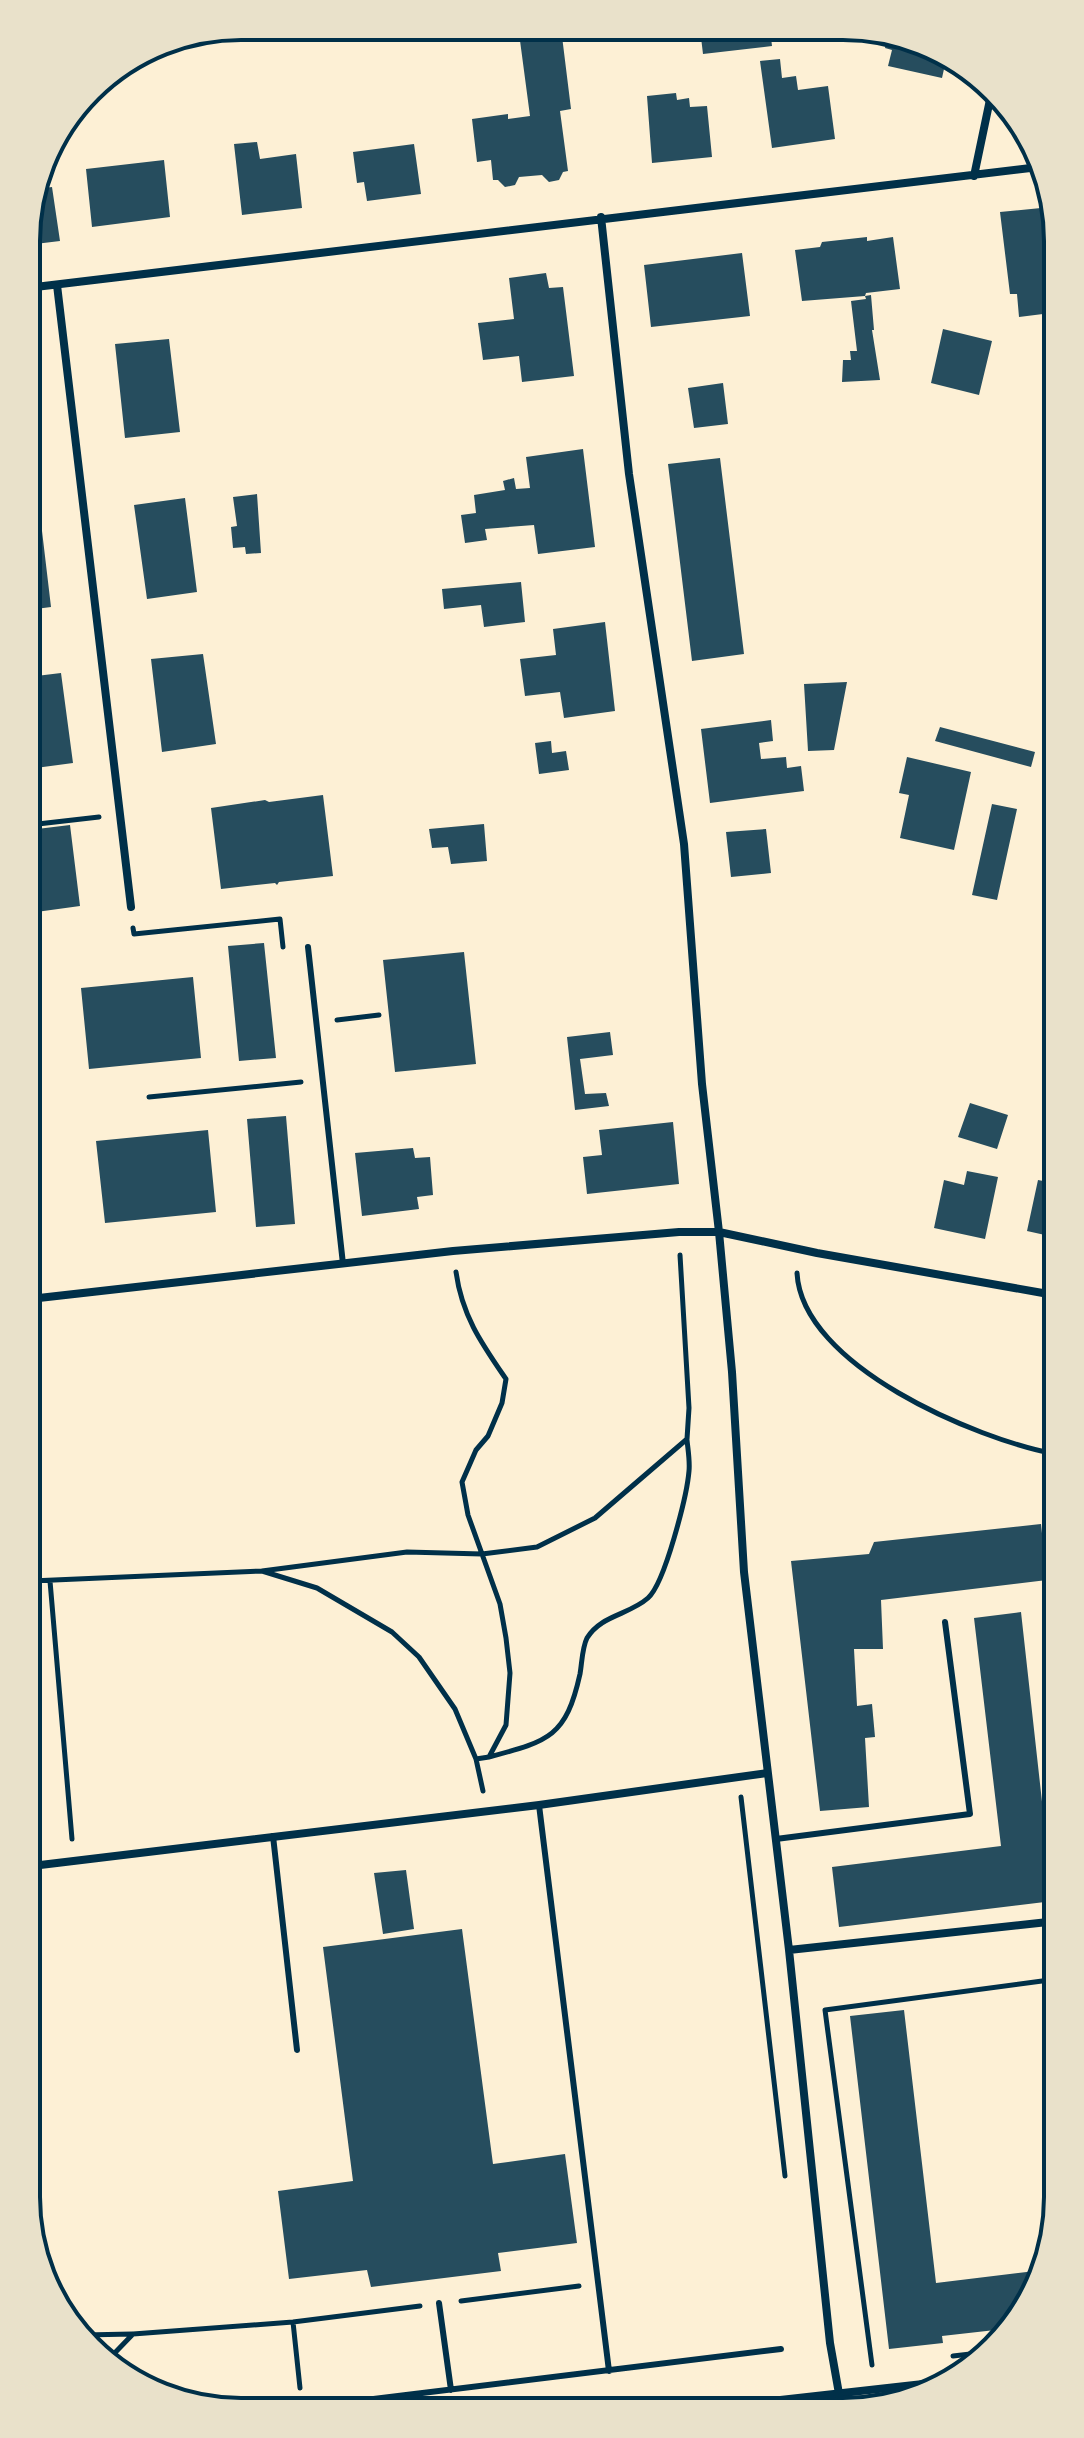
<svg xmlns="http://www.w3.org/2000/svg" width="1084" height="2438" font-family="Rubik,sans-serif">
  <rect width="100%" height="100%" fill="#fdf0d5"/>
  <!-- building -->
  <path fill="#264d5e" d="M561,28l10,81 -11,2 8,60 -5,1 -4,8 -10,2 -7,-7 -23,2 -4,8 -10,2 -7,-7h-5l-2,-20 -14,2 -5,-43 36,-5v5l22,-3 -11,-83z
    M700,29h70l2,17 -69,8z
    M888,32l58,28 -4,18 -54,-12 4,-16 -7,-2z
    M780,59l2,19 14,-2 2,14 30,-4 7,53 -63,9 -12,-87z
    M676,93l1,7 12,-2 1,9 17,-1 5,51 -60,6 -5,-67z
    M62,128l2,15 -15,2z
    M257,142l3,17 36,-5 6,54 -60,7 -8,-71z
    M414,144l7,50 -54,7 -3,-19 -7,1 -4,-31z
    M164,160l6,57 -78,10 -6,-58z
    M52,187l8,54 -33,4 -1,-19 11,-37z
    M1051,207v52l-2,1 2,53 -32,4 -2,-23h-7l-10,-82z
    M867,237v4l26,-4 7,52 -34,4 -1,3 6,-1 3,35h-2l8,50 -38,2 1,-22h8l-1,-9h7l-6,-50 15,-2 -1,-3 -63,5 -7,-51 25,-3 2,-5z
    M742,253l8,63 -99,11 -7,-62z
    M546,273l3,15 14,-1 11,89 -52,6 -3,-26 -36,4 -5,-37 36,-4 -5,-41z
    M943,329l49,12 -13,54 -48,-12z
    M169,339l11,93 -55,6 -10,-94z
    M723,383l5,41 -34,4 -6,-40z
    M27,409l7,42h-7z
    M583,449l12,98 -57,7 -4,-29 -49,4 2,11 -22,3 -4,-28 15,-2 -2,-18 31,-5 -2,-9 11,-3 2,11 14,-1 -4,-31z
    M720,458l24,196 -52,7 -24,-197z
    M257,494l4,59 -15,1 -1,-7 -12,1 -2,-21 6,-1 -4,-29z
    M185,498l12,94 -50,7 -13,-94z
    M40,514l11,93 -23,3 -1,-95z
    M521,582l4,40 -41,5 -3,-22 -37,4 -2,-20z
    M605,622l10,89 -51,7 -4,-26 -35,4 -5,-37 36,-4 -3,-26z
    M203,654l13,90 -54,8 -11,-93z
    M61,673l12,90 -45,6v-92z
    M847,682l-13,68 -26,1 -4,-67z
    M771,720l2,21 -14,2 2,16 25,-2 1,11 14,-2 3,25 -94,12 -9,-74z
    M940,727l95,25 -4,15 -96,-26z
    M551,741l1,12 14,-2 3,19 -30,4 -4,-31z
    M907,757l64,15 -17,78 -54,-12 9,-43 -10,-2z
    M323,795l10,81 -54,6 -2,3 -2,-2 -54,6 -10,-81 54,-8 4,2z
    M992,804l25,5 -20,91 -25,-5z
    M484,824l3,37 -36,3 -3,-17 -16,1 -3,-19z
    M70,825l10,81 -51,7v-83z
    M766,829l5,44 -40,4 -5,-45z
    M264,943l12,115 -37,3 -11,-115z
    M464,952l12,112 -81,8 -12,-112z
    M193,977l8,81 -112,11 -8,-81z
    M610,1032l3,23 -33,4 5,35 21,-1 3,13 -34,4 -8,-73z
    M970,1103l38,12 -11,34 -39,-12z
    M286,1116l9,108 -39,3 -9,-108z
    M673,1122l6,62 -92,10 -4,-37 19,-2 -3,-25z
    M208,1130l8,82 -111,11 -9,-82z
    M413,1148l2,10 15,-1 3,38 -16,2 2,12 -57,7 -7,-63z
    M967,1171l31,6 -13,62 -51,-11 10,-48 20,5z
    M1038,1180l16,3v54l-27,-6z
    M1041,1524l6,56 -166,20 2,49h-29l3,57 15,-2 3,33 -10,1 4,69 -49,4 -29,-250 78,-7 5,-12z
    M1053,1555h2v29l-5,-1z
    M1021,1612l32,289 -214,26 -7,-60 169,-21 -27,-228z
    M406,1870l8,59 -31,5 -9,-61z
    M462,1929l31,235 72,-10 12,89 -79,10 3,18 -130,16 -4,-17 -78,9 -11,-88 75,-10 -30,-234z
    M904,2010l32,273 99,-12 -22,57 -71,8 1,7 -54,6 -39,-333z"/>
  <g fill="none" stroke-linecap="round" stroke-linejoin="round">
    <!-- path -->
    <path stroke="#003049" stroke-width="5" d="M29,825l70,-8
      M133,928l1,6 146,-15 3,28
      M337,1020l42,-5
      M149,1097l152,-15
      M456,1272c6,44 26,72 50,107l-4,24 -14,33 -12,14 -14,32 6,33 32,89 6,34 4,35 -4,52 -17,32 -13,2
      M797,1273c5,93 179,166 258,181
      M262,1571l145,-19 75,2 55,-7 58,-29 92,-79 2,-31 -9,-153
      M31,1581l231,-10 55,17 75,44 27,25 36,52 21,50 7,32
      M50,1581l22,258
      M489,1757c60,-16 77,-20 91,-83 2,-11 2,-26 7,-36 14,-23 42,-23 61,-40 17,-15 39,-103 41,-127 1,-10 -1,-21 -2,-31
      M741,1797l44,379
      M461,2301l118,-15
      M293,2322l7,66
      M84,2335l48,-1
      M953,2356l35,-4
      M106,2362l27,-28 160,-12 127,-16
      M872,2365l-47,-355 232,-31"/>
    <!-- service -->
    <path stroke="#003049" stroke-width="6" d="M308,947l35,317
      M539,1805l70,566
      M273,1836l24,214
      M776,1839l194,-25 -25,-192
      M439,2303l12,87
      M308,2407l473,-58"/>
    <!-- minor -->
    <path stroke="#003049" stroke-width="8" d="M974,176l18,-86
      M601,217l28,257 55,370 18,240 17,148 13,140 12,200 45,378 41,393 11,62
      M57,285l74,622
      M27,288l1012,-121
      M30,1299l423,-48 226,-19h40l98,21 237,42
      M32,1866l507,-61 228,-32
      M789,1950l268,-29
      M735,2405l215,-24"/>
  </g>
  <!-- crop -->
  <path d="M0 0H1084V2438H0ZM241 40H843A201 201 0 0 1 1044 241V2197A201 201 0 0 1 843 2398H241A201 201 0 0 1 40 2197V241A201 201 0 0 1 241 40Z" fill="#e9e1ca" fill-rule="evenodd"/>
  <path fill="none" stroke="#003049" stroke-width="4" d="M241 40H843A201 201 0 0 1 1044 241V2197A201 201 0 0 1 843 2398H241A201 201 0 0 1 40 2197V241A201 201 0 0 1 241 40Z"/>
</svg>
